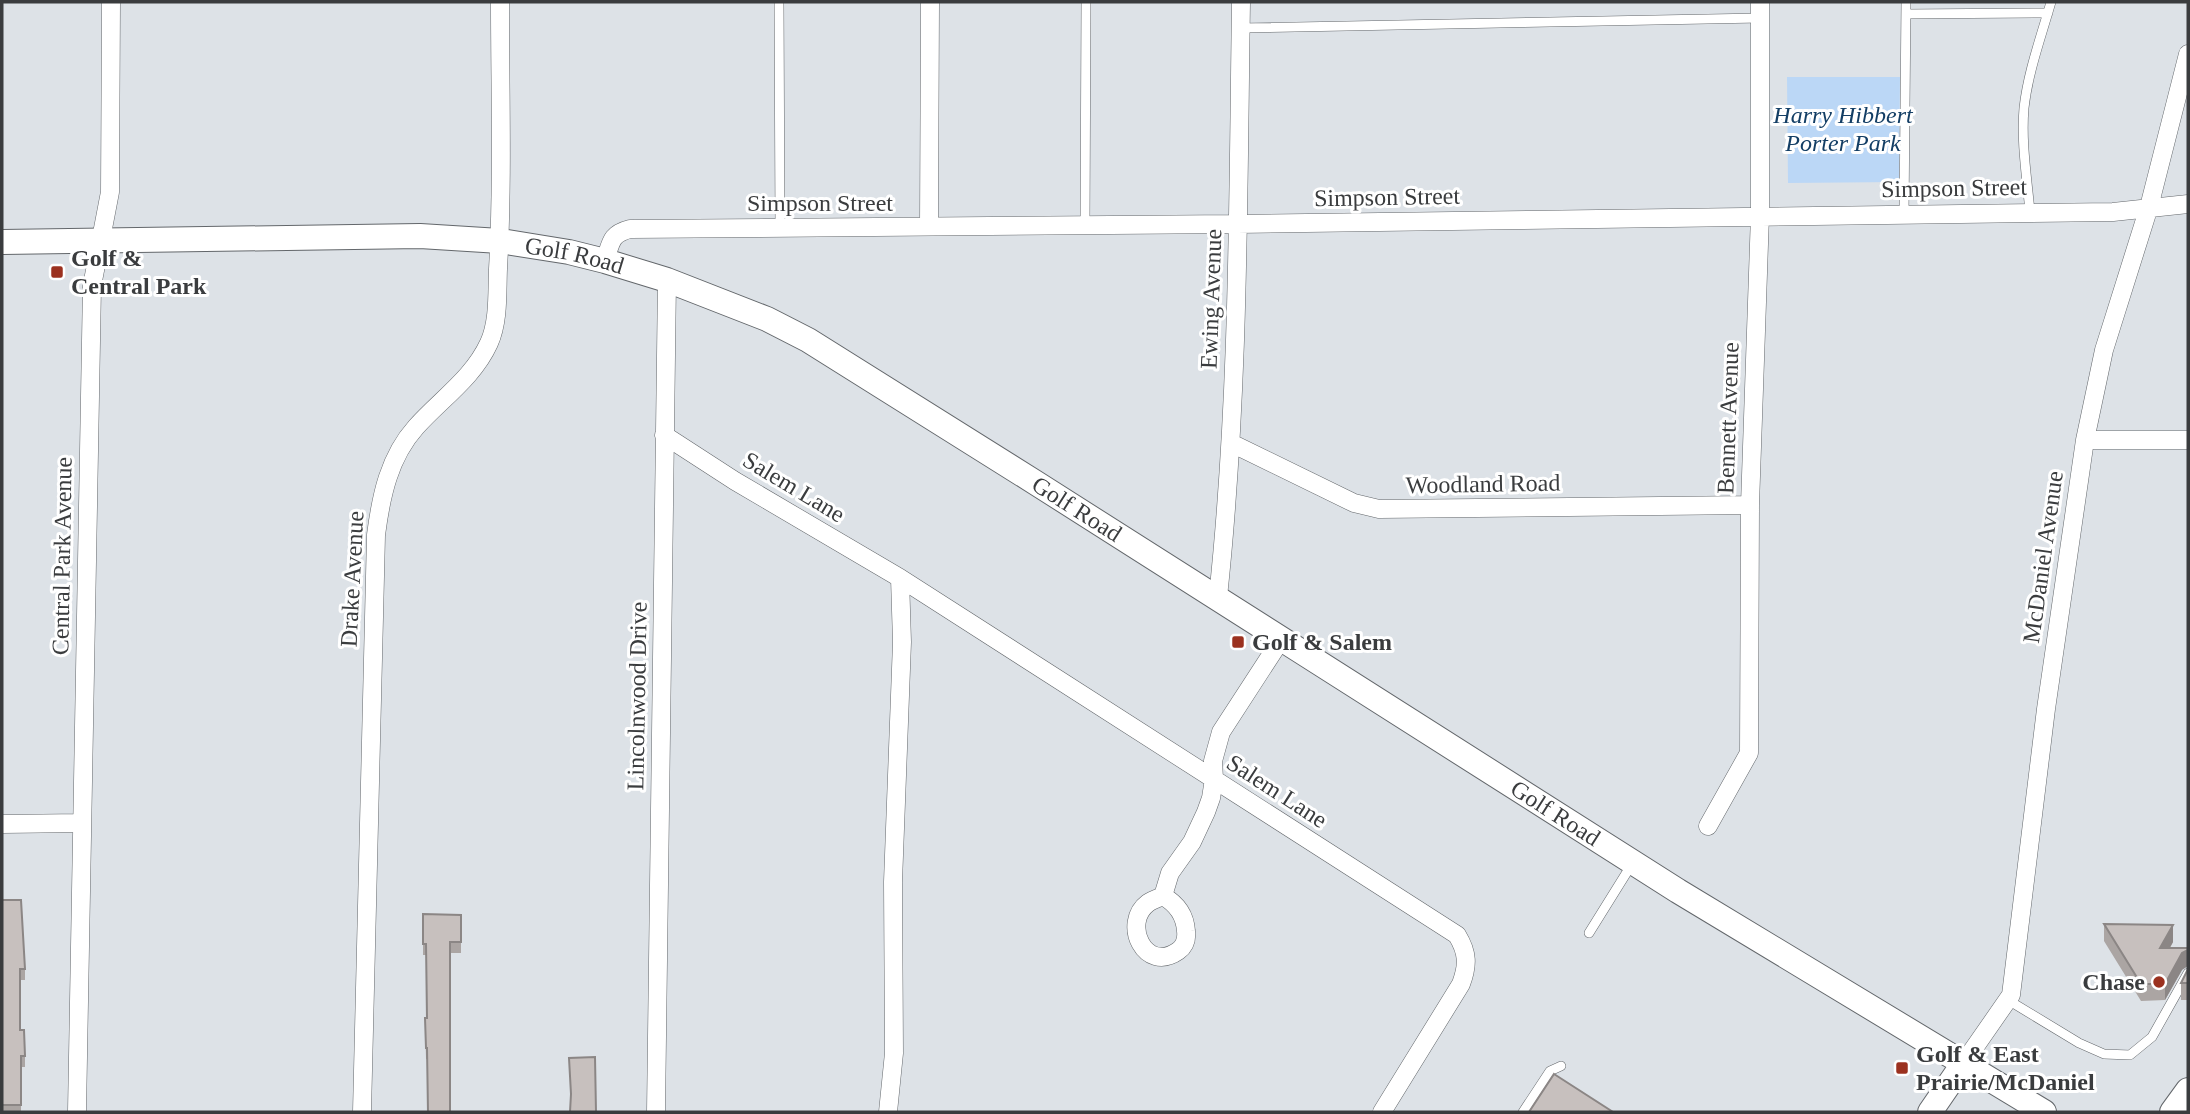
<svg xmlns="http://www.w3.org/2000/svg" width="2190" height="1114" font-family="Georgia,serif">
  <rect width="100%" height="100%" fill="#dde2e7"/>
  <!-- green -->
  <path fill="#bbd7f6" d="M1787,77h113l-1,105 -111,1z"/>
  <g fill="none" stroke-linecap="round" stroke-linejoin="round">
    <defs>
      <path id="lane" d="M779,2l1,226
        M1906,14l142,-1
        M1240,28l520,-10
        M2030,212c-3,-34 -9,-70 -6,-104 4,-36 17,-71 27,-106
        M1904,214l2,-212
        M1085,225l1,-223
        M1589,933l43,-69
        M2008,1000l71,43 25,11 26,1 22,-18 36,-64
        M1523,1112l27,-41 11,-5"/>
      <path id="street" d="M929,226l1,-224
        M605,261c6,-18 5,-27 25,-32l607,-5 876,-12 75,-8
        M664,435l71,46 165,97 557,357c11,18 11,30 4,49l-79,128
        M2085,440h103
        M1231,443l123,60 25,6 371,-4
        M1218,597c21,-197 20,-397 23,-595
        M2,824l80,-1
        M1708,826l41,-73 1,-248 10,-290v-213
        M1163,896l7,-23 22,-31 14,-30 5,-14 3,-19 -1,-18 8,-29 61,-94
        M1163,896c14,8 22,19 23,35 1,8 -1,15 -8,20 -33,23 -57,-28 -30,-48 4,-3 10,-5 15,-7z
        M1963,1064l48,-69 35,-286 39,-269 19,-90 45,-143 39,-153
        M77,1112l15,-826 18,-94 1,-190
        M362,1112l14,-577c5,-39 13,-78 40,-108 25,-28 57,-49 73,-84 10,-22 8,-51 9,-74 5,-89 2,-178 2,-267
        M656,1112l11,-832
        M888,1112l6,-59 -1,-171 9,-240 -2,-64"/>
      <g id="secondary">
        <path id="s1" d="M2,242l418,-6 80,5 69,11 36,9 62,19 100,39 41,21 228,143 642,408 366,221"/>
        <path d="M1930,1112l33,-48"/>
        <path d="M2172,1112l16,-22"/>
      </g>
    </defs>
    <!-- lane casing -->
    <use href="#lane" stroke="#63676b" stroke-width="10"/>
    <!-- street casing -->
    <use href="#street" stroke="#63676b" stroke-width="19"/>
    <!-- secondary casing -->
    <use href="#secondary" stroke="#63676b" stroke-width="26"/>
    <!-- lane -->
    <use href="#lane" stroke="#fff" stroke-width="9"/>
    <!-- street -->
    <use href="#street" stroke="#fff" stroke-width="18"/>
    <!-- secondary -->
    <use href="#secondary" stroke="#fff" stroke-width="24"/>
  </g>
  <!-- wall -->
  <path fill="#aba5a3" d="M2,900l23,69v11h-5v50l5,26v11h-4v45h-19z
    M423,914l38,1v38h-11l-23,106h-1l-1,-41h2l-1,-63h-3z
    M2104,924l69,18 -3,6 12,22 -17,30 -24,1 -37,-60z
    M2188,969v31h-7v-17z"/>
  <!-- shaded-wall -->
  <path fill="#8b8685" d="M2173,925v17l-13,22v-16z
    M2188,950v16l-6,4 -17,30v-16l17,-31z"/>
  <!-- building -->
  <path fill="#c7c0be" stroke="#8b8685" stroke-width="2" d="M2,900h19l4,69h-5v61h4l1,26h-4v49h-19z
    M423,914l38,1v27h-11v170h-22l-1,-64h-1l-1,-30h2l-1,-74h-3z
    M2104,924l69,1 -13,23h28v2l-6,3 -17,31h-24z
    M2188,969v14h-7z
    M595,1057l1,55h-26l1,-18 -2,-36z
    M1554,1074l59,38h-84z"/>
  <!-- markers -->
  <g fill="#9b311f" stroke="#fff" stroke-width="2.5">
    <rect x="50" y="265" width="14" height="14" rx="3.5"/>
    <rect x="1231" y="635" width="14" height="14" rx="3.5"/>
    <circle cx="2159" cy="982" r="7"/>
    <rect x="1895" y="1061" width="14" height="14" rx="3.5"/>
  </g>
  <g text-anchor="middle" stroke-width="6" stroke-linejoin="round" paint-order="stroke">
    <!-- park labels -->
    <g font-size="24" font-style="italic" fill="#133e65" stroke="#fff">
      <text x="1843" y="123">Harry Hibbert<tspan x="1843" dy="28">Porter Park</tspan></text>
    </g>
    <!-- street labels -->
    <g font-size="24" fill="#3a3c3e" stroke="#fff">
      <text transform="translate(1954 188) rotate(-1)" y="8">Simpson Street</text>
      <text transform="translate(1387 197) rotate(-1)" y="8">Simpson Street</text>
      <text x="820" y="211">Simpson Street</text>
      <text dy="8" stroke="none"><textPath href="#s1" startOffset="574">Golf Road</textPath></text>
      <text transform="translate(1211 299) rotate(-88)" y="8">Ewing Avenue</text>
      <text transform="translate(1728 418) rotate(-88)" y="8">Bennett Avenue</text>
      <text transform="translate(1483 484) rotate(-1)" y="8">Woodland Road</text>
      <text transform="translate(794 487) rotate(31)" y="8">Salem Lane</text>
      <text dy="8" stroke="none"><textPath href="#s1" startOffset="1141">Golf Road</textPath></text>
      <text transform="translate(62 556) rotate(-89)" y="8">Central Park Avenue</text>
      <text transform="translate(2043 557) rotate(-82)" y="8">McDaniel Avenue</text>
      <text transform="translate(352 579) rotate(-87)" y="8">Drake Avenue</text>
      <text transform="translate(637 696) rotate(-89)" y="8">Lincolnwood Drive</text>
      <text transform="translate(1277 791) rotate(33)" y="8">Salem Lane</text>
      <text dy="8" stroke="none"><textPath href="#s1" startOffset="1708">Golf Road</textPath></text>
    </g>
    <!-- poi labels -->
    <g font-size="24" font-weight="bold" fill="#3a3c3e" stroke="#fff" text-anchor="start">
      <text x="71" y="266">Golf &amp;<tspan x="71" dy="28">Central Park</tspan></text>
      <text x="1252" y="650">Golf &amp; Salem</text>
      <text x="2145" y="990" text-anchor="end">Chase</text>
      <text x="1916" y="1062">Golf &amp; East<tspan x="1916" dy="28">Prairie/McDaniel</tspan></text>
    </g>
  </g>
  <!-- border -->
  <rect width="2190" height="1114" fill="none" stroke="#3a3c3e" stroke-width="7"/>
</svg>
